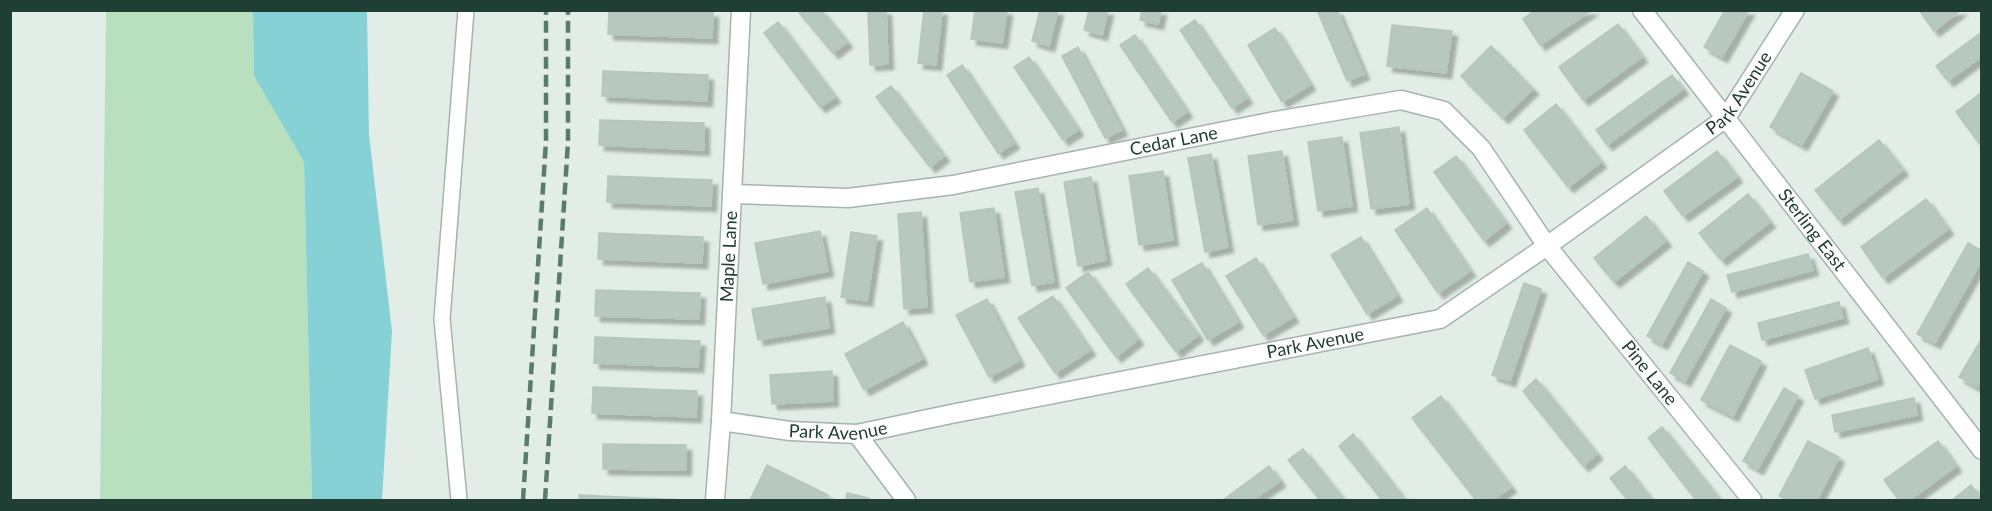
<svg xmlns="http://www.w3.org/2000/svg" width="1992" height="511" font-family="Lato,sans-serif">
  <defs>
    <filter id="shadow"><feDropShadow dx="5.5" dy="5.5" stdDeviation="1.5" flood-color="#0004"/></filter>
  </defs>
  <rect width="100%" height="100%" fill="#e1ede6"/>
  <!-- green -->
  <path fill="#b8e0bf" d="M106,11h147l1,65 50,86 8,338h-212z"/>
  <!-- water -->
  <path fill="#85d1d6" d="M253,11h114l2,124 23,196 -10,169h-70l-8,-338 -50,-86z"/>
  <!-- building -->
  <path fill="#b6c8bf" stroke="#b3c7bd" stroke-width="1.5" filter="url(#shadow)" d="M609,10l104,2 -1,26 -104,-4z
    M797,10h24l26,32 -14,11z
    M868,10h18l2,54 -18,1z
    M924,10h18l-6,55 -18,-2z
    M975,10h32l-5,33 -31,-4z
    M1040,10h18l-9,36 -17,-5z
    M1089,10h19l-6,25 -18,-5z
    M1142,10h19l-3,14 -18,-4z
    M1317,10h20l27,64 -17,7z
    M1535,10h57l-52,35 -17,-26z
    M1725,10h24l-27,47 -18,-10z
    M1919,10h42l-27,21z
    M1195,20l52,78 -15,10 -52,-78z
    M778,22l57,75 -15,10 -56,-74z
    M1618,24l24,33 -59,43 -24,-33z
    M1392,25l60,6 -6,42 -59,-7z
    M1275,28l35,57 -28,17 -34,-57z
    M1982,32v24l-34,25 -12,-15z
    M1135,35l52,77 -15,10 -52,-77z
    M1491,46l42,43 -30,29 -42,-42z
    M1078,47l44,83 -17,8 -43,-82z
    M1029,57l49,73 -15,10 -49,-73z
    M962,65l52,78 -16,10 -51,-78z
    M603,71l105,4 -1,26 -105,-5z
    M1801,73l32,18 -31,54 -32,-18z
    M1672,75l11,14 -76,56 -11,-15z
    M891,86l53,70 -14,11 -54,-70z
    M1982,92v50l-3,1 -23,-31z
    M1556,104l45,58 -33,25 -44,-57z
    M600,120l104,3v27l-105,-5z
    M1399,127l10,77 -38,5 -11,-76z
    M1342,137l10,69 -34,5 -10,-69z
    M1879,140l24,30 -64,50 -24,-30z
    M1282,151l11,69 -35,5 -10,-69z
    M1717,151l20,26 -54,39 -19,-25z
    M1211,154l17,93 -23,5 -17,-94z
    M1456,156l50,67 -22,18 -50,-69z
    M1163,171l10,69 -34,5 -10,-69z
    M608,176l104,4 -1,26 -104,-4z
    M1091,177l15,83 -28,6 -14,-84z
    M1038,188l16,94 -22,4 -17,-94z
    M1748,194l22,28 -49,38 -22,-27z
    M1926,199l22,30 -65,49 -22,-31z
    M994,208l10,69 -34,5 -10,-69z
    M1427,208l43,63 -32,22 -43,-63z
    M921,212l6,95 -23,2 -6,-95z
    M1646,216l20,25 -52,41 -20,-24z
    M820,231l8,40 -65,13 -8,-41z
    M851,232l26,4 -10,65 -26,-4z
    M599,233l104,4 -1,26 -104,-4z
    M1361,237l36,59 -30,18 -36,-59z
    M1968,243l14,8v9l-47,83 -18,-9z
    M1808,254l5,16 -81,22 -5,-17z
    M1256,258l37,59 -30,18 -37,-59z
    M1688,262l15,9 -41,73 -15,-8z
    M1202,263l36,59 -30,18 -36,-60z
    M1148,268l50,67 -22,17 -50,-68z
    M1088,272l50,67 -22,18 -50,-69z
    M1524,283l17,6 -31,92 -18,-6z
    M596,290l104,3 -1,26 -104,-3z
    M1053,296l37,54 -35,23 -37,-55z
    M825,297l4,31 -71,12 -6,-31z
    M987,299l32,62 -30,16 -33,-62z
    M1711,299l15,9 -41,73 -15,-8z
    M1839,302l4,16 -81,22 -4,-17z
    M903,322l19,37 -58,31 -19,-36z
    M595,337l105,4 -2,26 -104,-4z
    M1982,338v41l-5,8 -18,-10z
    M1730,345l31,16 -28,55 -32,-16z
    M1868,348l10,31 -63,20 -10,-29z
    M832,371l1,30 -61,3 -2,-29z
    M1536,379l61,75 -14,12 -60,-75z
    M593,387l104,4 -1,26 -104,-4z
    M1784,388l14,8 -40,73 -15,-8z
    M1441,396l70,91 -18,13h-17l-64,-82z
    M1914,398l3,17 -82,17 -3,-17z
    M1662,427l57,72 -2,1h-21l-48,-62z
    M1353,434l52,66h-23l-43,-54z
    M1808,441l31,16 -22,43h-29l-9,-4z
    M1938,441l18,25 -46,34h-11l-15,-20z
    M603,444l83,1v25l-83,-1z
    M1303,449l41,51h-24l-32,-40z
    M767,465l61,30 -3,5h-69l-5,-2z
    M1269,466l11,15 -27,19h-30z
    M1625,466l27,34h-24l-18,-22z
    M1971,485l11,15h-30z
    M847,493l22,5v2h-23z
    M579,495l105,5h-105z"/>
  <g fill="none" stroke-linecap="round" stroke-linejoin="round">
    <defs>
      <path id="lane" d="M459,500l-17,-181 24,-309"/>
      <g id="street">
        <path id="s1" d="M1642,10l340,440"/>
        <path id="s2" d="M732,194l116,4 105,-13 317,-63 131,-22 43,11 37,37 66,98 205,254"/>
        <path id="s3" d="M721,421l69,10 67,3 94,-20 489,-95 107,-73 179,-128 69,-108"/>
        <path d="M857,434l49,66"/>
        <path id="s4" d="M715,500l6,-79 20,-411"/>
      </g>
    </defs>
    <!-- lane casing -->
    <use href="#lane" stroke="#a3b5ad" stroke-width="18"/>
    <!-- street casing -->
    <use href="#street" stroke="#a3b5ad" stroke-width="21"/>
    <!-- lane -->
    <use href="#lane" stroke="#fff" stroke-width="15"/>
    <!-- street -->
    <use href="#street" stroke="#fff" stroke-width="18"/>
    <!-- rail -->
    <path stroke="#5a7b6f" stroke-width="4.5" stroke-dasharray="12 6" stroke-linecap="butt" d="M523,500l23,-359v-131
      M545,500l23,-358v-132"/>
  </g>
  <g text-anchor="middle" stroke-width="6" stroke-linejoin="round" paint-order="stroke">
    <!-- street labels -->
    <g font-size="18" fill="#203f34" stroke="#f2f9f5">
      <text dy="6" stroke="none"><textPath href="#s3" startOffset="1108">Park Avenue</textPath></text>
      <text dy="6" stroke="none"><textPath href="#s2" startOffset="447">Cedar Lane</textPath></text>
      <text dy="6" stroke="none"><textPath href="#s1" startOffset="278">Sterling East</textPath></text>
      <text dy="6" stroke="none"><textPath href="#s4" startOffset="244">Maple Lane</textPath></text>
      <text dy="6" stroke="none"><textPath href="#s3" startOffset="604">Park Avenue</textPath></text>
      <text dy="6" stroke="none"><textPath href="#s2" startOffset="1056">Pine Lane</textPath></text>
      <text dy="6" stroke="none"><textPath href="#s3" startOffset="118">Park Avenue</textPath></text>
    </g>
  </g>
  <!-- border -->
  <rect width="1992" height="511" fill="none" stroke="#203f34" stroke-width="24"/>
</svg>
